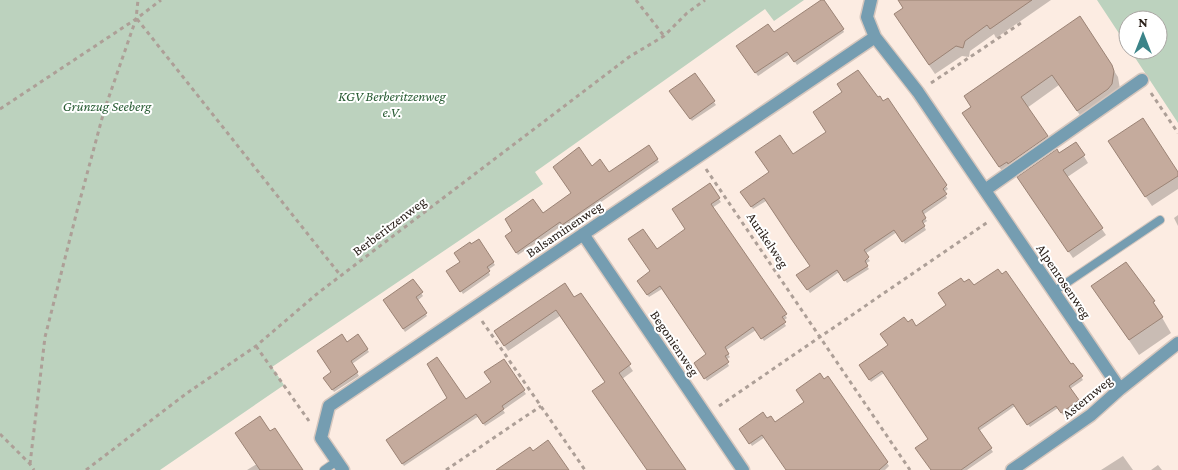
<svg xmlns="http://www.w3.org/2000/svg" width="1178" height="470" font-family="'Crimson Pro',serif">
  <rect width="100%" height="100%" fill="#fcece2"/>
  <!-- green -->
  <path fill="#bcd2be" d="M0,0h804l-30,21 -9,-12 -230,163 8,12 -271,183 12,18 -124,85h-160z
    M1097,0h81v123l-48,-73h28v-30h-30v27z"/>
  <!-- shadow -->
  <path fill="#0003" d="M898,0h153l-55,38 -2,-4 -24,17 -1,6 -7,-1 -27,18 -34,-50 3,-15z
    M1080,18l38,59 2,12 -36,32 -25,-36 -32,23 26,39 -47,30 -43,-64z
    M843,30l1,2 -47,33 -7,-11 -32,22 -18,-26 33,-16z
    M695,75l21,30 -24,16 -20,-27z
    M1076,143l12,20 -22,15 40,57 -33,23 -50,-73z
    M649,147l10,15 -94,65 -2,-2 -45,30 -12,-18 37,-22 30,-21 19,-27 17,7z
    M1115,151l63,23v15l-26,17z
    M793,156l153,30 2,3 -4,3 3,6 -24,17 4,6 -4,3 3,6 -21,14 -8,-12 -32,22 5,7 -5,3 4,5 -22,14 -8,-11 -29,21 -12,-18 13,-9 -45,-65 -13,8 -11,-17z
    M709,185l12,17 -9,6 75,110 -4,3 3,5 -22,15 -8,-11 -31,21 5,6 -4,3 3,6 -22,15 -12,-17 13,-9 -46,-66 -13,8 -9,-13 12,-12 5,-21 30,-21z
    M1178,215v11l-4,-8z
    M479,241l16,24 -7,5 2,5 -27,19 -15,-23 13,-9 10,-16z
    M413,280l10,16 -6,5 10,15 -22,16 -21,-32z
    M1093,287l56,8 22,38 -32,22z
    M581,295l52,76 -11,8 62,91h-37l-41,-87 -46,-67 -52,35 -9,-13z
    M907,323l9,4 154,39 3,-2 10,16 -13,9 10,15 -17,11 -5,-7 -28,19 -15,-21 -36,25 14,21 -26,18h-37v-30l-46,-67 -13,9 -11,-16 30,-20z
    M358,335l11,17 -17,12 7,12 -25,16 -9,-14 8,-5z
    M828,378l59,85 2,3 -4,4h-98l-22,-33 -13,9 -11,-17 26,-9 8,4 31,-22 18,-22z
    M524,391l2,3 -23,16 2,3 -20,13 -6,-10 -75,50 -17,-26 79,-39z
    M270,433l32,37h-55l10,-6z
    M1123,456l10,14h-32z
    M1158,465l4,5h-11z"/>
  <!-- building -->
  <path fill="#c5ab9d" stroke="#9b8375" d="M821,0h3l20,29 -50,33 -7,-10 -32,21 -19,-27 32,-22 6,8z
    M898,0h134l-42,29 -3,-4 -22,16 -2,7 -7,-2 -27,19 -35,-51 9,-6z
    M1080,16l32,49 2,6 -2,13 -4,5 -31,22 -25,-36 -31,22 27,39 -40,28 -1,-2 -8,5 -37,-54 9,-6 -7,-11z
    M858,70l20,27 2,-1 3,5 5,-3 59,87 -4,4 4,5 -25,17 4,7 -4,3 3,5 -23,16 -8,-12 -30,20 5,7 -4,4 3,5 -24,15 -7,-11 -30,20 -11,-15 14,-9 -18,-26 -28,-42 -13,9 -11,-15 29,-20 -14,-20 25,-17 13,19 33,-22 -13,-20 29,-20 -5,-8z
    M695,73l20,28 -25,18 -21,-28z
    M1143,118l35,54v4l-33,21 -37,-56z
    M1076,142l9,13 -22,15 40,58 -35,24 -51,-75 40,-28 2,4z
    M649,145l9,14 -96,66 -2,-3 -44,31 -11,-17 7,-5 -7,-12 28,-20 10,14 28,-20 -18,-26 26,-20 13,19 8,-7 9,13z
    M710,183l10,15 -9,6 76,110 -5,3 4,5 -25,17 -8,-12 -28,20 4,7 -4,2 4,6 -25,17 -10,-16 12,-9 -46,-68 -13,9 -10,-14 13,-10 -22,-32 15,-10 14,20 28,-20 -13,-20z
    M479,239l15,23 -7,5 3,4 -30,21 -14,-21 14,-9 -6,-9 16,-11 1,2z
    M1126,262l29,39 -2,1 10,15 -34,23 -38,-54z
    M998,269l4,5 4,-3 65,93 2,-1 10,13 -14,10 10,14 -18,13 -5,-7 -29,19 -14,-21 -35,24 14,20 -31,22h-30l-16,-22 13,-9 -46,-68 -13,9 -10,-15 29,-20 -8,-11 24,-17 4,5 4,-3 4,7 30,-21 -8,-12 23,-15 3,4 5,-3 5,6z
    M413,279l10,13 -7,5 11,16 -24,16 -20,-29z
    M565,283l9,14 7,-4 50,71 -12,9 67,97h-39l-55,-79 13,-9 -49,-72 -52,36 -10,-15z
    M342,334l5,8 11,-8 10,15 -17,12 7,11 -26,18 -9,-12 8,-6 -14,-21z
    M437,357l29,42 25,-17 -7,-10 20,-13 21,31 -23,16 2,3 -21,15 -7,-10 -74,50 -16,-24 61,-42 -20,-34z
    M820,373l4,6 4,-3 60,86 -9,8h-93l-24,-35 -13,9 -10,-15 24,-17 4,6 4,-2 4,6 29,-20 -8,-12z
    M260,416l10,15 5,-3 28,42h-43l-25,-37z
    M548,440l21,30h-73l34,-23 3,4z"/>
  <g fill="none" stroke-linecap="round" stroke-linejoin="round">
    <defs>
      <path id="service" d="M1053,292l107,-72
        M324,470l13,-9"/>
      <path id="minor" d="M871,0l-4,17 8,20 43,55 202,297
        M985,190l157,-110
        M583,234l160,236
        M343,470l-22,-32 8,-32 546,-369
        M1012,470l79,-55 29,-26 58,-46"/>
    </defs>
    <!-- service casing -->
    <use href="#service" stroke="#d6c7be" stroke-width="10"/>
    <!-- minor casing -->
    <use href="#minor" stroke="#d6c7be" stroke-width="15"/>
    <!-- path -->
    <path stroke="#ad9f97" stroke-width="3" stroke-dasharray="4 4" stroke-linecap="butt" d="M636,0l28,36
      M137,19l204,257
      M931,83l93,-62
      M1151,93l27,40
      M0,109l136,-90 25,-19
      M706,169l204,301
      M482,321l103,149
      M256,346l53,75
      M719,406l269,-184
      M0,434l30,30 4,6
      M30,464l15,-127 32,-126 27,-100 32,-92 2,-19
      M86,470l101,-77 69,-47 62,-53 311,-236 35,-21 23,-23 18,-13
      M446,470l95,-64"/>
    <!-- service -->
    <use href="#service" stroke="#759db1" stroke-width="8"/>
    <!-- minor -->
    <use href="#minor" stroke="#759db1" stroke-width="12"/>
  </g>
  <g text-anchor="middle" stroke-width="4" stroke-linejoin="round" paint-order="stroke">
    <!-- park labels -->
    <g font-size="14" font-style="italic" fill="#295c34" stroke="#fff">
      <text x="392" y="101">KGV Berberitzenweg<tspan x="392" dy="16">e.V.</tspan></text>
      <text x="107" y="111">Grünzug Seeberg</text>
    </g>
    <!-- street labels -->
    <g font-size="14" fill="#2a201a" stroke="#fff">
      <text transform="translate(389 226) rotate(-37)" y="5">Berberitzenweg</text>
      <text transform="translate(564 229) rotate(-34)" y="5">Balsaminenweg</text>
      <text transform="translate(768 240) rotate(56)" y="5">Aurikelweg</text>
      <text transform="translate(1064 281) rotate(56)" y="5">Alpenrosenweg</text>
      <text transform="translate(675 343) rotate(56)" y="5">Begonienweg</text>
      <text transform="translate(1087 397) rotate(-39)" y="5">Asternweg</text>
    </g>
  </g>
  <!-- north arrow -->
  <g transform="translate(1143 35)"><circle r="24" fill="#ffffff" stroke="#aaa6a3"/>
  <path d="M0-4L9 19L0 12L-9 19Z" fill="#3c8489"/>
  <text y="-8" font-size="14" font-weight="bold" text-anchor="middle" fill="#2a201a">N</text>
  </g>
</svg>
